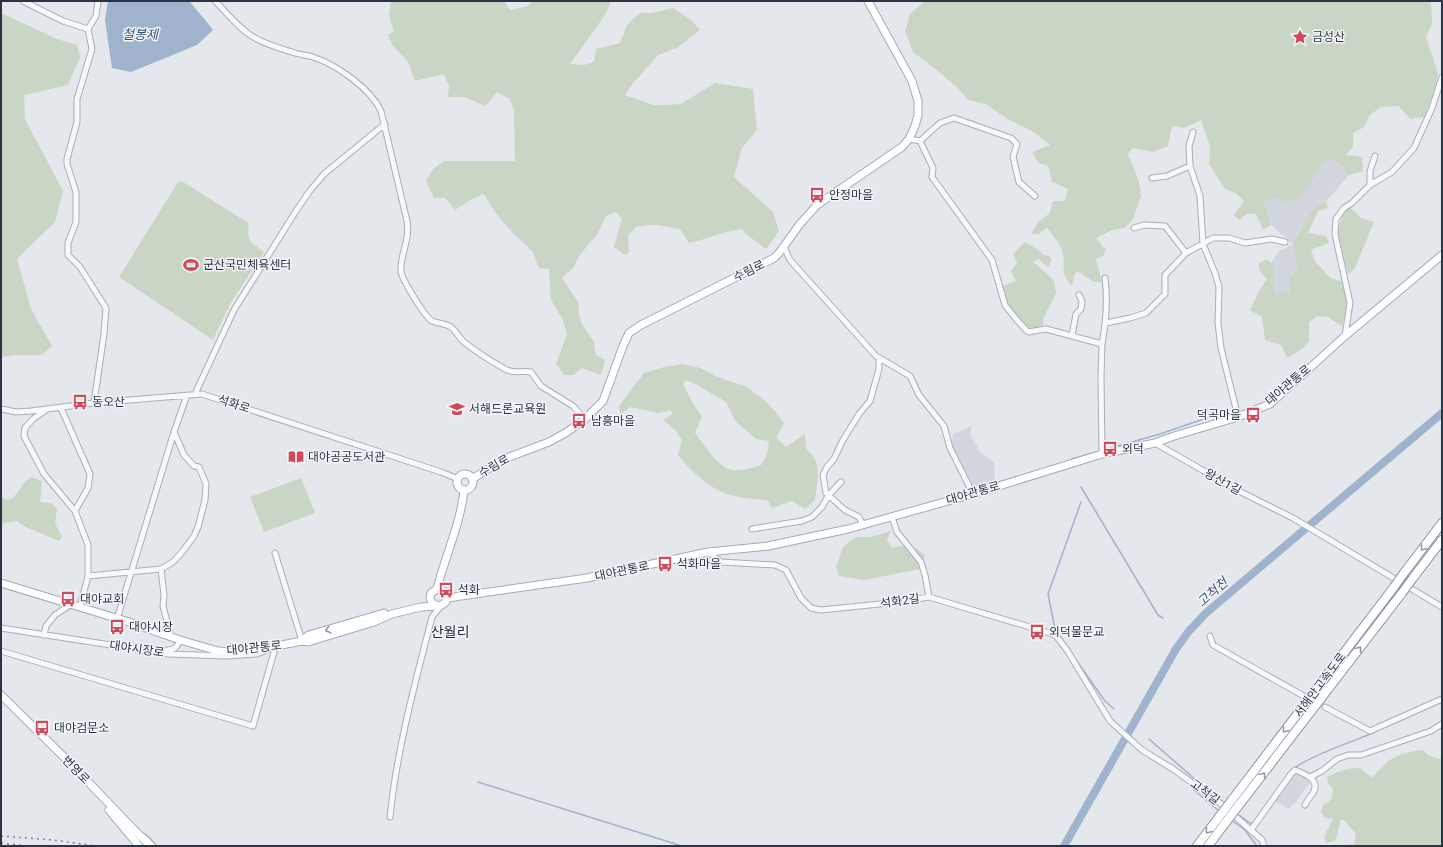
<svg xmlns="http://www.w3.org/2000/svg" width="1443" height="847" font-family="Roboto,'Noto Sans KR',sans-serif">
  <rect width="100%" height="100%" fill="#e4e7ec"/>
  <!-- built -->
  <path fill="#d2d6de" d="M1327,158l13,6 9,11 -23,27 -13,6 -20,36 5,26 -8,6v16l-16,2 -1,-29 -2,-2 7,-11 15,-8 -22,-19 -7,-24 14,-3 32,-14z
    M972,426l-2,9 10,17 14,10 1,21 -20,7 -23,-46 1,-10z
    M1294,773l13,4 4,4 -13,18 -9,10 -14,-8z"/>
  <!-- green -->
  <path fill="#c9d6c5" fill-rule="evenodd" d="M391,1h113l6,9 18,-4 4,-5h81l-2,1 -6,13 -35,49 14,1 10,-3 2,-13 24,-6 7,-18 13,-12h12l21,-5 17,11 10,11 -23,18 -19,7 -25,28 -8,12 28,10h12l16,-1 34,-21 38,6 4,41 -15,18 -8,29 39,35 6,19 -13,18 -20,-15 -4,-5 -16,3 -28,9 -9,2 -9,-14 -23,-4h-9l-12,2 -8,8 1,17 -4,3 -11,-8 8,-29 -7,-6 -9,4 -9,19 -7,7 -12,16 -4,9 -12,11 16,24 2,17 3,7 11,16 2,13 9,5 -4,15 -19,-7 -8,7h-10l-8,-11 11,-30 -5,-16 -11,-18 -2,-31 -10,-1 -6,-16 -23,-22 -15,-18 -11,-18 -14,6 -15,10 -10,-12h-11l-8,-17 7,-12 11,-8h71l-1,-50 -4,-12 -13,-7 -12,14 -20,-9h-17l1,-11 -5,-12 -29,7 -7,-19 -15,-16 -5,-11 6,-4 -5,-15z
    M925,1h506l1,23 -6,13 12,36 -3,17 -11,27 -14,2 -11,-13 -18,1 -11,8 -6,12 -11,6v13l-7,9 16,2 1,14 -14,4 -9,-11 -13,-6 -17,26 -11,14 -14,4 -7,-4 -14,3 7,24 -8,5 -7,-16h-9l-8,6 -5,-5 10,-14 -7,-7 -12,-5 -16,-25 1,-18 -9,-26 -17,8 -12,-2 -4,20 -15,6 -20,-4 -5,6 11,28 2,14 -8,23 -8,9 -13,2 -16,8 10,12 -3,6 -7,3 6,23h-8l-17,-11 -3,5 -2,10c-14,-16 -5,-21 -10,-36 -3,-8 -10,-16 -15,-22l-9,6h-7l8,-13 10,-7 4,-13h12l3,-12 -16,-7 -4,-16 -10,-3 -6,-11 18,-7 -18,-14 -23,-11 -23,-16 -18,-4 -12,-14 -23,-19 -20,-15 -8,-21 5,-17z
    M1,13l56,26 20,6 3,12 -12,28 -44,10 1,24 38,72 -8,31 -38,37 14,50 21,37 -10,9h-29l-12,2z
    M178,182h5l64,40 2,4c-4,14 5,19 15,26l-34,52 -17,36 -94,-63z
    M1326,202l2,6 -10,3 -10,22 18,3 3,7 -18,7 4,11 15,17 14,4 3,24 -5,20 -14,-9 -11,-1 -8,6v19l-7,8 -15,9 -6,-13 -16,-5 -3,-23 -12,-7 8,-17 9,-14 -8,-9v-7l8,-4 6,6 1,28 16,-1v-16l8,-6 -5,-26 20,-36z
    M1350,207l11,11 13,4 -19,46 -7,6 -11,-39 6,-22z
    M1025,242l13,8 6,5 5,1 3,4 -4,7 -9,-8 -6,3 21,18 2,13 -13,26v8l-16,1 -19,-23 -6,-19 14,-5 -5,-9 6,-9 -4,-9z
    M683,364l17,4 15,8 32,11 22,17 15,19 -8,15 10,9 19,-13 1,15c18,13 11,32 9,51l-10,9 -13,-8 -20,7 -5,-8c-9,-1 -19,-1 -28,-3 -26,-4 -45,-23 -61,-42l4,-15 -7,-10 -12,-10 10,-6 -3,-4 -11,3 -29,-6 -10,8 -1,-9 25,-33 20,-6zM686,380l10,4 30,18 10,20 20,17 13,2 -2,13 -6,11c-9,3 -19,6 -29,5 -14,-2 -29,-27 -37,-37l7,-17 -7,-9 -12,-23z
    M31,477l11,4 -2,21 11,1 6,5 -2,16 7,12 -3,5 -33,-14 -10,-6 -13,2 -2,4v-31c11,11 17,-6 22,-12 2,-3 6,-5 8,-7z
    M301,478l14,35 -51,19 -14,-35z
    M891,531l-4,9 5,8c16,-4 20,-3 33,7l-5,14 -56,11 -25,-4 -3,-9 7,-20 13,-10h14z
    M1423,750l6,6 11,3 2,-2v89h-102l14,-2 2,-10 -11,-13 -4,-2 -5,21 -9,3 -3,-6 9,-18 -8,-1 -4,-7 2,-6c8,-4 10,-8 10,-16l-5,-6 -1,-6c11,-6 20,-9 33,-9l12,10c19,-21 22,-24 51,-28z"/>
  <!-- water -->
  <path fill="#9fb4cc" d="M108,1h81l17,20 7,9 -16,15 -66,27 -19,-4 -7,-48z"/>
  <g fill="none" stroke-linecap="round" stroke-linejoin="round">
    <!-- stream -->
    <path stroke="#9fb4cc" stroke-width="1.5" d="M1072,459l88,-25 58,-20
      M1081,487l77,128 5,3
      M1067,646l-12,-17 -7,-35 33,-92
      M1071,653l34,48 9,8
      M1149,739l65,57
      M1287,775c10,-15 67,-34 86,-42
      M478,782l204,64
      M1194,790l25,21
      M1236,813l14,10h5
      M1232,821l12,8 13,17"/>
    <!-- river -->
    <path stroke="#9fb4cc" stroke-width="8" d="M1064,846l112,-197 13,-18 17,-18 236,-200"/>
    <defs>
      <path id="minor" d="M23,1l40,20 25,8 4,20 -15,50v23l-10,37v5l9,28v30l-8,21v12l12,12 26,41 -2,26 -10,69
        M215,1c12,12 25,29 40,37 12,7 27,11 40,15 6,2 12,2 18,4 24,8 57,31 68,54l26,110c1,7 1,14 -1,21 -2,11 -6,19 -5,30 2,9 24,45 31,49 7,3 14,2 20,7 5,4 7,10 12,14 14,11 28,20 43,28 9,4 16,0 24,2l10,14 32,20 12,13
        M88,29l8,-13 2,-15
        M1193,132l-4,14 1,20 10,30 3,48 12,29 4,14 -1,36 3,25 17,69
        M909,139l11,2 13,27 -1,9 60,83 13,45 11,14 12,13 18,-3 56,15 -1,32 1,78
        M920,141l20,-18 14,-5 57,20 6,6 -4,13 6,25 16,14
        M1152,178l15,-2 23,-10
        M1370,185v-14l5,-15
        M1134,228l10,-3 21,1 21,27
        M784,247l6,13 86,96 34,20 9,19 25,31 6,22 23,46
        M1106,323l24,-5 16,-5 19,-19v-19l21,-22 27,-15h16l16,5 27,-4 13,3
        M1072,336l4,-22 5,-5 1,-8 -3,-6
        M1345,336l5,-33 -15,-69 1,-15 8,-11 8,-5 18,-18 22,-13 22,-24 18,-40 10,-31
        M1102,344c4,-22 6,-43 3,-66
        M195,394l39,-84 62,-99 13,-19 15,-18 61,-50
        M61,408l29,66 -2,14 -13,23
        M1,409l15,3 15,-1 63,-8 108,-9 239,78 17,7
        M46,410l-13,9 -8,9 -1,8 20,38 31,37 13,34v31l-8,31
        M1155,443l84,48 54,27 149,89
        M892,517l5,15 24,30 4,13 4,22
        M863,525l-4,-8 -14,-7 -19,-17 -3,-18 4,-8 7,-8 9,-19 16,-26 11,-13 9,-32v-11
        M752,529l50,-8 10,-4 10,-10 6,-11 13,-14
        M708,552l13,10 54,3 11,5 15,28 10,10 10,2 78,-8 30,-5 124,37 4,3 10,13 43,71 32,29 31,19 47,34 42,37 2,6
        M275,553l27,88
        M161,569l3,26 -1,11 8,31
        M88,576l73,-7 12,-7 10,-11 11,-15 4,-9 7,-27 1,-16 -7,-17 -5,-1 -10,-11 -10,-23
        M117,619l57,-187 13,-37
        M1,628l168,26 58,2 30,-2 16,-7 1,5 -21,74 -252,-75
        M44,635l2,-9 9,-11 15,-10
        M1210,636l3,9 89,50
        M167,650c8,0 10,-3 13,-10
        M1325,707l45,24 72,-32
        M1310,777l12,-6 15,-12 11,-4h13l70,-24 11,-7
        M390,817c7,-68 25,-134 42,-200l9,-11
        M1251,830l40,-56 4,-4c10,4 26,10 18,23 -3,4 -6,8 -8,12"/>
      <path id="major" d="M457 482a8 8 0 1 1 16 0a8 8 0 1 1-16 0Z
        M472,479l32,-20 45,-17 18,-10 18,-13 18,-18 20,-55 6,-13 12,-8 133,-67 5,-5 21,-29 17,-19 85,-58 7,-8 6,-13 3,-11v-14l-6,-20 -44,-80
        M1,583l128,39 51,18 38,11 13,1 20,-1 51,-10 6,1 66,-20 18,-8 29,-7 19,-1 6,-4v-7l-2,-4 -7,-2 -6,4 -1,5 2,5 6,3
        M437,589c8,-32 24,-67 27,-99
        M447,598l140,-20 121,-26 60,-6 80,-17 125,-35 129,-40 53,-11 19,-7 64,-19 32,-13 75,-68 97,-81
        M302,641l7,-6 75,-22
        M1,695l68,67 77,80
        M109,810l30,36"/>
      <path id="highway" d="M1404,573l38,-50
        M1413,578l29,-38
        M1232,800l162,-213
        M1239,805l163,-212
        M143,838l8,8
        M1197,846l22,-29
        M1208,846l18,-24"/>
    </defs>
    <!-- minor casing -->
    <use href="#minor" stroke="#a9aeb7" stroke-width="7"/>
    <!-- major casing -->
    <use href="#major" stroke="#a3abb8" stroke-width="9"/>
    <!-- highway casing -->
    <use href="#highway" stroke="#8b94a3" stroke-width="10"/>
    <!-- minor -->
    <use href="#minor" stroke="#f7f8fa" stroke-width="5"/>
    <!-- major -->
    <use href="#major" stroke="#fff" stroke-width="7"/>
    <!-- highway -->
    <use href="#highway" stroke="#fff" stroke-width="8"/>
    <!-- rail -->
    <path stroke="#7d8696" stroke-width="1.5" stroke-dasharray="2 4" stroke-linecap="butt" d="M1,836l52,4 44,6
      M1,843l27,3"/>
    <defs>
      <path id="highway-bridge" d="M1394,587l10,-14
        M1402,593l11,-15
        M1219,817l13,-17
        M1226,822l13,-17"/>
    </defs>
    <!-- highway-bridge casing -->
    <use href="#highway-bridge" stroke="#8b94a3" stroke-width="10" stroke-linecap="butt"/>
    <!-- highway-bridge -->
    <use href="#highway-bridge" stroke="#fff" stroke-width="8"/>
  </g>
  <!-- one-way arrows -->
  <defs><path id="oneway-chevron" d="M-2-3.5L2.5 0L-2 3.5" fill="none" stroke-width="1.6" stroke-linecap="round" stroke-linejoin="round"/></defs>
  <g stroke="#959aa2">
    <use href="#oneway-chevron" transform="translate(1423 548) rotate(127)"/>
    <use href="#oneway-chevron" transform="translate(328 630) rotate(164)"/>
    <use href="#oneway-chevron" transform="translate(1359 649) rotate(-53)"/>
    <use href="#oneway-chevron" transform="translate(1285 730) rotate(127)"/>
    <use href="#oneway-chevron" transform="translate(1263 775) rotate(-53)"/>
    <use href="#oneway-chevron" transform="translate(1208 831) rotate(127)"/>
  </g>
  <!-- icons -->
  <defs>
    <symbol id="sight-bare" viewBox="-9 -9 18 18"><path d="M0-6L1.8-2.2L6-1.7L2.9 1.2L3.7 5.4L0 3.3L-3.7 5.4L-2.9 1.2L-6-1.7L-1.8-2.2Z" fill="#d1495b" stroke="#f4f6f9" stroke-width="2.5" paint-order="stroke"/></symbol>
    <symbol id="bus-bare" viewBox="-9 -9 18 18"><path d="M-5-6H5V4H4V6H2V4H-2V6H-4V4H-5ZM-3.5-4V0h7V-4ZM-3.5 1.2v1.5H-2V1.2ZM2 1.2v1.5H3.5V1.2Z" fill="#d1495b" stroke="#f4f6f9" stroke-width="2.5" paint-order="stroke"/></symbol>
    <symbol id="stadium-bare" viewBox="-9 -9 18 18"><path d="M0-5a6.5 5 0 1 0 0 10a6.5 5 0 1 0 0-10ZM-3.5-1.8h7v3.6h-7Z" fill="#d1495b" stroke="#f4f6f9" stroke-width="2.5" paint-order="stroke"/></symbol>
    <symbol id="school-bare" viewBox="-9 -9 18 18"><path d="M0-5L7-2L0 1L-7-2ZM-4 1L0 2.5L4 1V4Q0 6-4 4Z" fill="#d1495b" stroke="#f4f6f9" stroke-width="2.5" paint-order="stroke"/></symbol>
    <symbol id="library-bare" viewBox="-9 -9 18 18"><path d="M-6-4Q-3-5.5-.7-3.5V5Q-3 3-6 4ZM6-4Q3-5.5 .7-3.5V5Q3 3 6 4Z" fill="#d1495b" stroke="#f4f6f9" stroke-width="2.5" paint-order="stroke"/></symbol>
  </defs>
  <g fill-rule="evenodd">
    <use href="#sight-bare" x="1289" y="26" width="22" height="22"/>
    <use href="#bus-bare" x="806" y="184" width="22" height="22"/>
    <use href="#stadium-bare" x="180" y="254" width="22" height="22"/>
    <use href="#bus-bare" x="69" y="391" width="22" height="22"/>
    <use href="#school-bare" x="446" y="398" width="22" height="22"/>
    <use href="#bus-bare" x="1242" y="404" width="22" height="22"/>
    <use href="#bus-bare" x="568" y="410" width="22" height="22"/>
    <use href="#bus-bare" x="1099" y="438" width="22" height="22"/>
    <use href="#library-bare" x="285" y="446" width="22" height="22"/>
    <use href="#bus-bare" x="654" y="553" width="22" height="22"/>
    <use href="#bus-bare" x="435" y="579" width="22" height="22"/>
    <use href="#bus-bare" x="57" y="588" width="22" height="22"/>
    <use href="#bus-bare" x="106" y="616" width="22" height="22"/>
    <use href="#bus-bare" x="1026" y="621" width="22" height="22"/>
    <use href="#bus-bare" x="31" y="717" width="22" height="22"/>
  </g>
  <g text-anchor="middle" stroke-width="3" stroke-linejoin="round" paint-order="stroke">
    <!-- poi labels -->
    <g font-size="12" fill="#2b3445" stroke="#f4f6f9" text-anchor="start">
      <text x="1312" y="41">금성산</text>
      <text x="829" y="199">안정마을</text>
      <text x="203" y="269">군산국민체육센터</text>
      <text x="92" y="406">동오산</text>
      <text x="469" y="413">서해드론교육원</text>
      <text x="1241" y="419" text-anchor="end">덕곡마을</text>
      <text x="591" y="425">남흥마을</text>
      <text x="1122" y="453">외덕</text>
      <text x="308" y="461">대야공공도서관</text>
      <text x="677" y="568">석화마을</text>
      <text x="458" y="594">석화</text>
      <text x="80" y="603">대야교회</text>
      <text x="129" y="631">대야시장</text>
      <text x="1049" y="636">외덕물문교</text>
      <text x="54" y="732">대야검문소</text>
    </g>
    <!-- street labels -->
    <g font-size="12" fill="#2b3445" stroke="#f4f6f9">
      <text transform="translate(749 271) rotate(-27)" y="4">수림로</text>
      <text transform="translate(1288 385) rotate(-40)" y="4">대야관통로</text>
      <text transform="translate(234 404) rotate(18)" y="4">석화로</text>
      <text transform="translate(494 466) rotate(-30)" y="4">수림로</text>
      <text transform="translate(1223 482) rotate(29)" y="4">왕산1길</text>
      <text transform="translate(973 493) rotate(-16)" y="4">대야관통로</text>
      <text transform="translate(622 571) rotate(-12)" y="4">대야관통로</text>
      <text transform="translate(900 601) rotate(-8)" y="4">석화2길</text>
      <text transform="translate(254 648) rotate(-6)" y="4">대야관통로</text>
      <text transform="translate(137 649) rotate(8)" y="4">대야시장로</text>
      <text transform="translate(1320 685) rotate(-53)" y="4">서해안고속도로</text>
      <text transform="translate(76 770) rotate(46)" y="4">번영로</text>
      <text transform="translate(1205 792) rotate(37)" y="4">고척길</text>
    </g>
    <!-- water labels -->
    <g font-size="13" font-style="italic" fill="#34527a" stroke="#f4f6f9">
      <text x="140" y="39">철봉제</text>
      <text transform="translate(1212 592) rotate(-41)" y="5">고척천</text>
    </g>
    <!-- quarter labels -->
    <g font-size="14" fill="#1d2536" stroke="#f4f6f9">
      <text x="450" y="637">산월리</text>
    </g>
  </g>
  <!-- border -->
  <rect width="1443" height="847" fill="none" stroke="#2b3445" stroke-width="4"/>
</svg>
